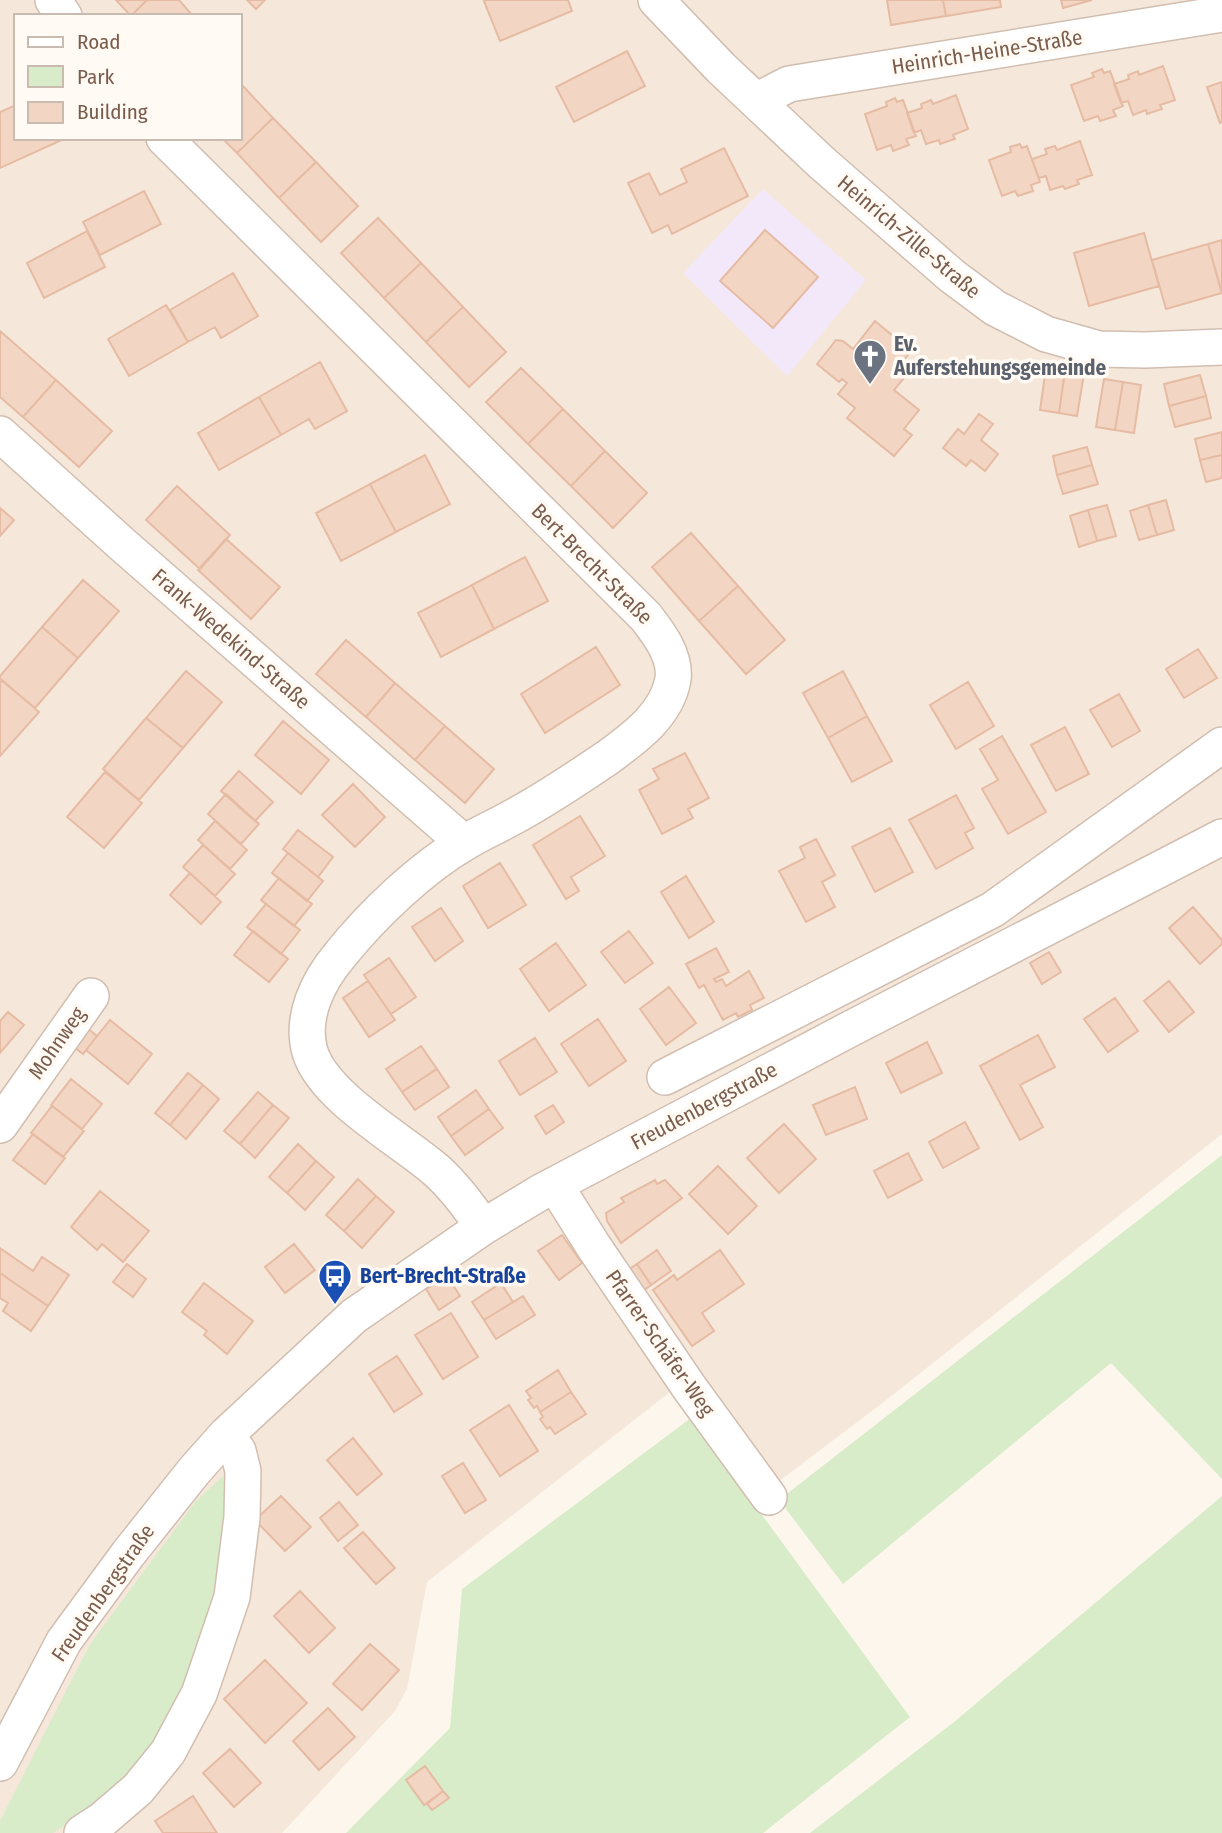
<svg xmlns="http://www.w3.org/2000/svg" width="1222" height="1833" font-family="'Fira Sans Condensed',sans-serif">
  <rect width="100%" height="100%" fill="#fdf6ec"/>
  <!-- residential -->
  <path fill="#f5e8da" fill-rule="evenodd" d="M0,0h1222v1134l-337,267 -115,87 -77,-114 -266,208 -20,107 -12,22 -113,122h-282zM16,16h224v122h-224z"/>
  <!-- education -->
  <path fill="#f3e8fa" d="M763,189l103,91 -79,96 -104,-103z"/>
  <!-- green -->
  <path fill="#d8ecc9" d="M1222,1155v324l-111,-116 -268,221 -64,-84z
    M691,1418l219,299 -147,116h-417l104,-105 12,-139z
    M223,1476l5,80 -13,71 -64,128 -48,45 -50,33h-53v-12l90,-177 106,-143z
    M1222,1496v337h-412l144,-111z"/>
  <!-- building -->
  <path fill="#f3d5c3" stroke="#e6bba3" stroke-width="2" d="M116,0h31l-16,16z
    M147,0h32l14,16h-62z
    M247,0h18l-9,9z
    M487,0h81l4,11 -72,30 -16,-40z
    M887,0h56l3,16 -55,9z
    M943,0h57l1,7 -55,9z
    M1061,0h31l-29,8z
    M627,51l18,35 -71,36 -18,-35z
    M1163,66l12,34 -15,5 2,4 -15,5 -1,-4 -13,5 -5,-14 -7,2 -7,-19 15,-5 -1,-4 10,-4 1,4z
    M1102,69l2,4 6,-2 13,35 -10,4 3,6 -16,5 -2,-5 -14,5 -13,-36 23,-8 -2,-4z
    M1222,82v40l-2,1 -13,-36z
    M240,83l33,35 -36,35 -15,-15h18z
    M956,95l12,34 -15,6 2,4 -15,5 -1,-4 -13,4 -5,-14 -7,3 -7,-20 15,-5 -1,-4 10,-4 2,4z
    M895,98l2,4 6,-2 13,36 -10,3 3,6 -16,6 -2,-6 -14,5 -12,-36 22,-8 -1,-4z
    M16,105v33h50l-66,30v-56z
    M273,118l43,44 -37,36 -42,-45z
    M1080,141l12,34 -15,5 2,4 -14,5 -2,-3 -13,4 -4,-14 -7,2 -7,-19 15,-5 -2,-5 10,-3 2,4z
    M1020,144l2,4 5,-2 13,36 -9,3 2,6 -15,5 -3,-5 -13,5 -13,-36 22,-8 -1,-5z
    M724,148l24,48 -76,38 -4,-9 -16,8 -24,-50 21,-10 11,22 27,-13 -6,-13z
    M316,162l42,44 -37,36 -42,-44z
    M144,191l17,33 -61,31 -17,-33z
    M378,218l43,45 -37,35 -43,-45z
    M765,230l53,47 -45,51 -53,-47z
    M87,231l18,36 -61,31 -17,-35z
    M1144,233l15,53 -70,20 -15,-53z
    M1222,240v54l-14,-50z
    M1208,244l14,49 -56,16 -14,-49z
    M421,263l42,44 -37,35 -42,-44z
    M233,273l25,43 -37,22 -6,-11 -27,15 -18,-32z
    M166,305l22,37 -59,34 -21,-37z
    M463,307l43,45 -37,35 -43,-45z
    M875,321l36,30 -7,9 9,7 -19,23 25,20 -15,19 8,6 -18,21 -47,-38 8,-10 -17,-14 9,-11 -5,-4 -3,3 -22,-18 19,-24 7,1 10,8z
    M0,331l56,49 -33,37 -23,-20z
    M320,362l27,49 -32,18 -6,-10 -28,16 -22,-38z
    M521,368l42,41 -35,35 -42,-42z
    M1046,368l19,3 -6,42 -19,-3z
    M1065,371l19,3 -7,42 -18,-3z
    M1200,375l6,21 -37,10 -5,-22z
    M1104,379l19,3 -8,48 -19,-3z
    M56,380l56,51 -33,36 -56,-50z
    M1123,382l18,3 -7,48 -19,-3z
    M1206,396l5,22 -36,9 -6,-21z
    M259,397l22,38 -62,35 -21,-37z
    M563,409l42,42 -34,35 -43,-42z
    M979,414l14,10 -12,16 17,14 -13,17 -14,-11 -5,6 -23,-18 15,-19 6,5z
    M1222,432v23l-22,5 -5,-21z
    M1087,447l5,18 -35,10 -4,-19z
    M605,451l42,42 -34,35 -42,-42z
    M425,455l25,49 -54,28 -26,-48z
    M1222,455v23l-16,4 -6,-22z
    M1092,465l6,19 -35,10 -6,-19z
    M370,484l26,48 -55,29 -25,-48z
    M177,486l53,49 -30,34 -54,-49z
    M1166,500l8,30 -17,5 -9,-30z
    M1107,505l9,31 -19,5 -9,-31z
    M1148,505l9,30 -18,5 -9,-29z
    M0,508l14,12 -14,16z
    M1088,510l9,31 -18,6 -9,-31z
    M691,533l47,53 -39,35 -47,-54z
    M226,539l54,48 -29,32 -53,-49z
    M525,557l23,44 -54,28 -22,-44z
    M83,580l36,31 -41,47 -36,-31z
    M472,585l22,44 -53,28 -23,-44z
    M738,586l47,54 -39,34 -47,-53z
    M42,627l36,31 -43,50 -35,-29v-3z
    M346,640l49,43 -29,34 -50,-43z
    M596,647l24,38 -75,48 -24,-39z
    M1198,649l19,29 -33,20 -18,-29z
    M186,671l36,31 -39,46 -37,-30z
    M843,671l24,45 -39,22 -25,-45z
    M2,680l37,32 -39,44v-73z
    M968,682l26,44 -38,23 -26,-44z
    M395,683l50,43 -30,34 -49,-43z
    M1119,694l21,37 -28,16 -22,-37z
    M867,716l25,45 -40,21 -24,-44z
    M146,718l37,30 -44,52 -36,-31z
    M283,721l46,39 -28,34 -46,-39z
    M445,726l49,43 -29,34 -50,-43z
    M1065,727l24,47 -33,17 -25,-46z
    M1002,736l44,76 -38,22 -26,-45 16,-9 -18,-31z
    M685,753l24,45 -21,11 5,9 -31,16 -23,-44 20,-11 -6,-10z
    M239,771l34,31 -18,19 -34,-30z
    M105,772l37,31 -38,45 -37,-31z
    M353,784l32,33 -30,30 -33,-32z
    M226,794l33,30 -18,20 -33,-30z
    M956,795l18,33 -9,5 8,15 -37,21 -27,-49z
    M580,816l25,40 -34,21 8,14 -13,8 -33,-54z
    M215,821l32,29 -17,19 -32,-29z
    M890,828l23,44 -38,20 -23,-45z
    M298,830l35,27 -15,20 -35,-28z
    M816,839l19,36 -13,7 13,25 -29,15 -27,-51 26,-13 -5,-11z
    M203,845l32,29 -20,22 -32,-29z
    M288,853l35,28 -16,20 -35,-28z
    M500,863l26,42 -38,23 -25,-42z
    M190,873l31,29 -20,22 -31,-29z
    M686,876l28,46 -25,16 -28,-46z
    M279,878l33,26 -18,22 -33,-26z
    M266,904l34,26 -19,24 -34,-27z
    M1193,907l29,33v4l-22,20 -31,-36z
    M441,908l22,33 -28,20 -23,-34z
    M253,931l35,28 -19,23 -35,-27z
    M629,931l24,32 -28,20 -24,-31z
    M556,943l30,42 -37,26 -29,-42z
    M716,948l13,24 -15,7 2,3 6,-3 4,7 23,-15 15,27 -14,7 2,5 -14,7 -2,-4 -13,7 -19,-35 -5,3 -13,-24z
    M1049,952l12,20 -19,12 -12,-21z
    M389,958l27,39 -25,17 -27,-39z
    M368,981l27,39 -26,17 -26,-39z
    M1169,981l25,31 -25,20 -25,-31z
    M669,987l27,36 -30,22 -26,-36z
    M1115,998l23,33 -30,21 -24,-33z
    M8,1012l16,13 -24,28v-32z
    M598,1019l28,42 -37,25 -28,-42z
    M110,1020l42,34 -24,30 -42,-34z
    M83,1025l14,11 -14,18 -14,-11z
    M1038,1035l17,32 -35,18 23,42 -23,13 -40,-74z
    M535,1038l22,34 -37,23 -21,-34z
    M927,1042l15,31 -41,20 -15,-30z
    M421,1046l16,23 -35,23 -16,-23z
    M437,1069l12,18 -34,23 -13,-18z
    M188,1073l15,12 -33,40 -15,-12z
    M71,1079l31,25 -20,25 -31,-24z
    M203,1085l16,14 -33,40 -16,-14z
    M855,1087l12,32 -41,16 -13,-30z
    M476,1090l13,19 -38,27 -13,-19z
    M258,1092l15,13 -33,39 -16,-13z
    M273,1105l16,13 -34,40 -15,-14z
    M553,1105l11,17 -18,12 -11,-18z
    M52,1106l32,25 -21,26 -32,-24z
    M489,1109l14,19 -38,27 -14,-19z
    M965,1122l14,26 -36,20 -14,-26z
    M784,1124l32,35 -37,34 -32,-35z
    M33,1134l32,24 -20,26 -32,-24z
    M298,1144l18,17 -29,32 -18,-16z
    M908,1153l14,27 -34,18 -14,-27z
    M316,1161l18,16 -29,33 -18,-17z
    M718,1166l39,40 -29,28 -39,-40z
    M358,1179l18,17 -32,35 -18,-16z
    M655,1180l2,4 8,-4 17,18 -61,45 -14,-22 -1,-8 18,-11 -3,-4z
    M100,1191l49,40 -26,31 -21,-18 -5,6 -26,-23z
    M376,1196l18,16 -32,36 -18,-17z
    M562,1235l20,28 -23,17 -21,-29z
    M294,1244l21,26 -30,23 -20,-26z
    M0,1248l33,23 9,-14 27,18 -21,31 -48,-33z
    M657,1250l14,21 -20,14 -14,-21z
    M720,1250l24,34 -42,29 12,18 -22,15 -39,-56 21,-15 3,5z
    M127,1264l19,15 -13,18 -20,-15z
    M637,1264l14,21 -11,8 -15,-21z
    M0,1273l48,33 -17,25 -28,-20 5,-8 -8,-5z
    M447,1276l13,20 -21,14 -13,-21z
    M204,1283l49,38 -26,33 -23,-19 3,-4 -25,-19z
    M501,1283l12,19 -29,18 -12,-18z
    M523,1296l12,19 -39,24 -12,-19z
    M451,1313l27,44 -35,22 -28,-44z
    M397,1356l25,38 -28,18 -25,-38z
    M558,1370l13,22 -31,20 -3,-6 -3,2 -6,-8 3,-2 -5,-7z
    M571,1392l15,22 -31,20 -5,-7 -3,2 -7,-10 3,-2 -3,-5z
    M509,1405l29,46 -38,25 -30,-46z
    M353,1438l29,36 -25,21 -30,-35z
    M463,1463l23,37 -21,13 -23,-37z
    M281,1496l30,31 -26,24 -30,-31z
    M339,1502l19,23 -20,16 -18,-23z
    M363,1532l32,36 -19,16 -32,-36z
    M300,1591l35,37 -26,25 -35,-37z
    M370,1644l29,26 -37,40 -29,-26z
    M265,1660l42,43 -42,40 -41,-44z
    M328,1708l27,29 -36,33 -26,-29z
    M230,1749l31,34 -27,24 -31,-34z
    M425,1766l18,25 -19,14 -18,-25z
    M443,1791l6,7 -17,12 -5,-6z
    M193,1796l24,37h-54l-8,-12z"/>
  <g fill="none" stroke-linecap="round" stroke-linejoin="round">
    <defs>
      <path id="minor" d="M53,0l11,16
        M656,0l65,68 101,95 130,113 43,32 51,26 53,15 46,1 77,-3
        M756,101l33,-17 433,-70
        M164,138l482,479c13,17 30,39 27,62 -6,36 -39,59 -66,79 -31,21 -62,42 -94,59 -16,9 -32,16 -47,25 -45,26 -94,73 -126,113 -22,26 -40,62 -30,97 14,45 90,87 126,118 19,17 33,36 47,57
        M0,434l123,111 341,298
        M665,1077l327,-167 230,-165
        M0,1125l91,-129
        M555,1185l39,62 95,140 80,110
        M0,1763l64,-122 64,-87 66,-83 32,-36 128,-119 129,-89 58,-35 309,-163 372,-192
        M82,1833l20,-13 36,-31 30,-37 31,-58 9,-26 24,-71 10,-80 1,-46 -5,-20 -12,-16"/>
    </defs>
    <!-- minor casing -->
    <use href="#minor" stroke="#d1beb0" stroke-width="38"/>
    <!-- minor -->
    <use href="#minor" stroke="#fff" stroke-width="35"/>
  </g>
  <!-- icons -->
  <defs>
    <symbol id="church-pin" viewBox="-11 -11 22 30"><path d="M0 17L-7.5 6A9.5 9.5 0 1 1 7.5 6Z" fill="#6b7280" stroke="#fffaf3"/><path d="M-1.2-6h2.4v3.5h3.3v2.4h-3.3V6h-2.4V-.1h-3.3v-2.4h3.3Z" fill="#fff"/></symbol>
    <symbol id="bus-pin" viewBox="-11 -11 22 30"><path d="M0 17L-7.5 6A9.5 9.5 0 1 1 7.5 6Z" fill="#1a4fb4" stroke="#fffaf3"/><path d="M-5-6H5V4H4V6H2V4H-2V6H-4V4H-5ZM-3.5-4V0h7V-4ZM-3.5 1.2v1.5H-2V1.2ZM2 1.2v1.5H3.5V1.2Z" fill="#fff"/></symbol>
  </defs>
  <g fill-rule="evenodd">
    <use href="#church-pin" x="851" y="337" width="38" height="52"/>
    <use href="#bus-pin" x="316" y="1257" width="38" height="52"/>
  </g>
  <g text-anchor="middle" stroke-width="7" stroke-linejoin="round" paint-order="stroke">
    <!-- street labels -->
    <g font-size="21" fill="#7a5c4d" stroke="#fffaf3">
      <text transform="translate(987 52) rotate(-9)" y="7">Heinrich-Heine-Straße</text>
      <text transform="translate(909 237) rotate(40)" y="7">Heinrich-Zille-Straße</text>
      <text transform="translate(592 564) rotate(45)" y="7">Bert-Brecht-Straße</text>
      <text transform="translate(231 639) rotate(41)" y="7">Frank-Wedekind-Straße</text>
      <text transform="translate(57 1043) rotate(-55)" y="7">Mohnweg</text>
      <text transform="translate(704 1106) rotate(-28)" y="7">Freudenbergstraße</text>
      <text transform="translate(660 1343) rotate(55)" y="7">Pfarrer-Schäfer-Weg</text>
      <text transform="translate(103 1593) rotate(-55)" y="7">Freudenbergstraße</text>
    </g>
    <!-- worship labels -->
    <g font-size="21" font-weight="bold" fill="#5b616d" stroke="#fffaf3" text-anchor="start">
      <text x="894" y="351">Ev.<tspan x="894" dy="24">Auferstehungsgemeinde</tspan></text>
    </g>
    <!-- transit labels -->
    <g font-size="21" font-weight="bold" fill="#164399" stroke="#fffaf3" text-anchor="start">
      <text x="360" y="1283">Bert-Brecht-Straße</text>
    </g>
  </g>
  <!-- legend -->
  <rect x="14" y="14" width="228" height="126" fill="#fffaf3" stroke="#cabbb1" stroke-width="2"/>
  <rect x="28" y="37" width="35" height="10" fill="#ffffff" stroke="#cabbb1" stroke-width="2"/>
  <text x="77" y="49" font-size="21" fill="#7a5c4d">Road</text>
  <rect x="28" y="66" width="35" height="21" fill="#d8ecc9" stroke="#cabbb1" stroke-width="2"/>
  <text x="77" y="84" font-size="21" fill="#7a5c4d">Park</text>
  <rect x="28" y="102" width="35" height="21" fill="#f3d5c3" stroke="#cabbb1" stroke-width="2"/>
  <text x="77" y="119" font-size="21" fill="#7a5c4d">Building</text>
</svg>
